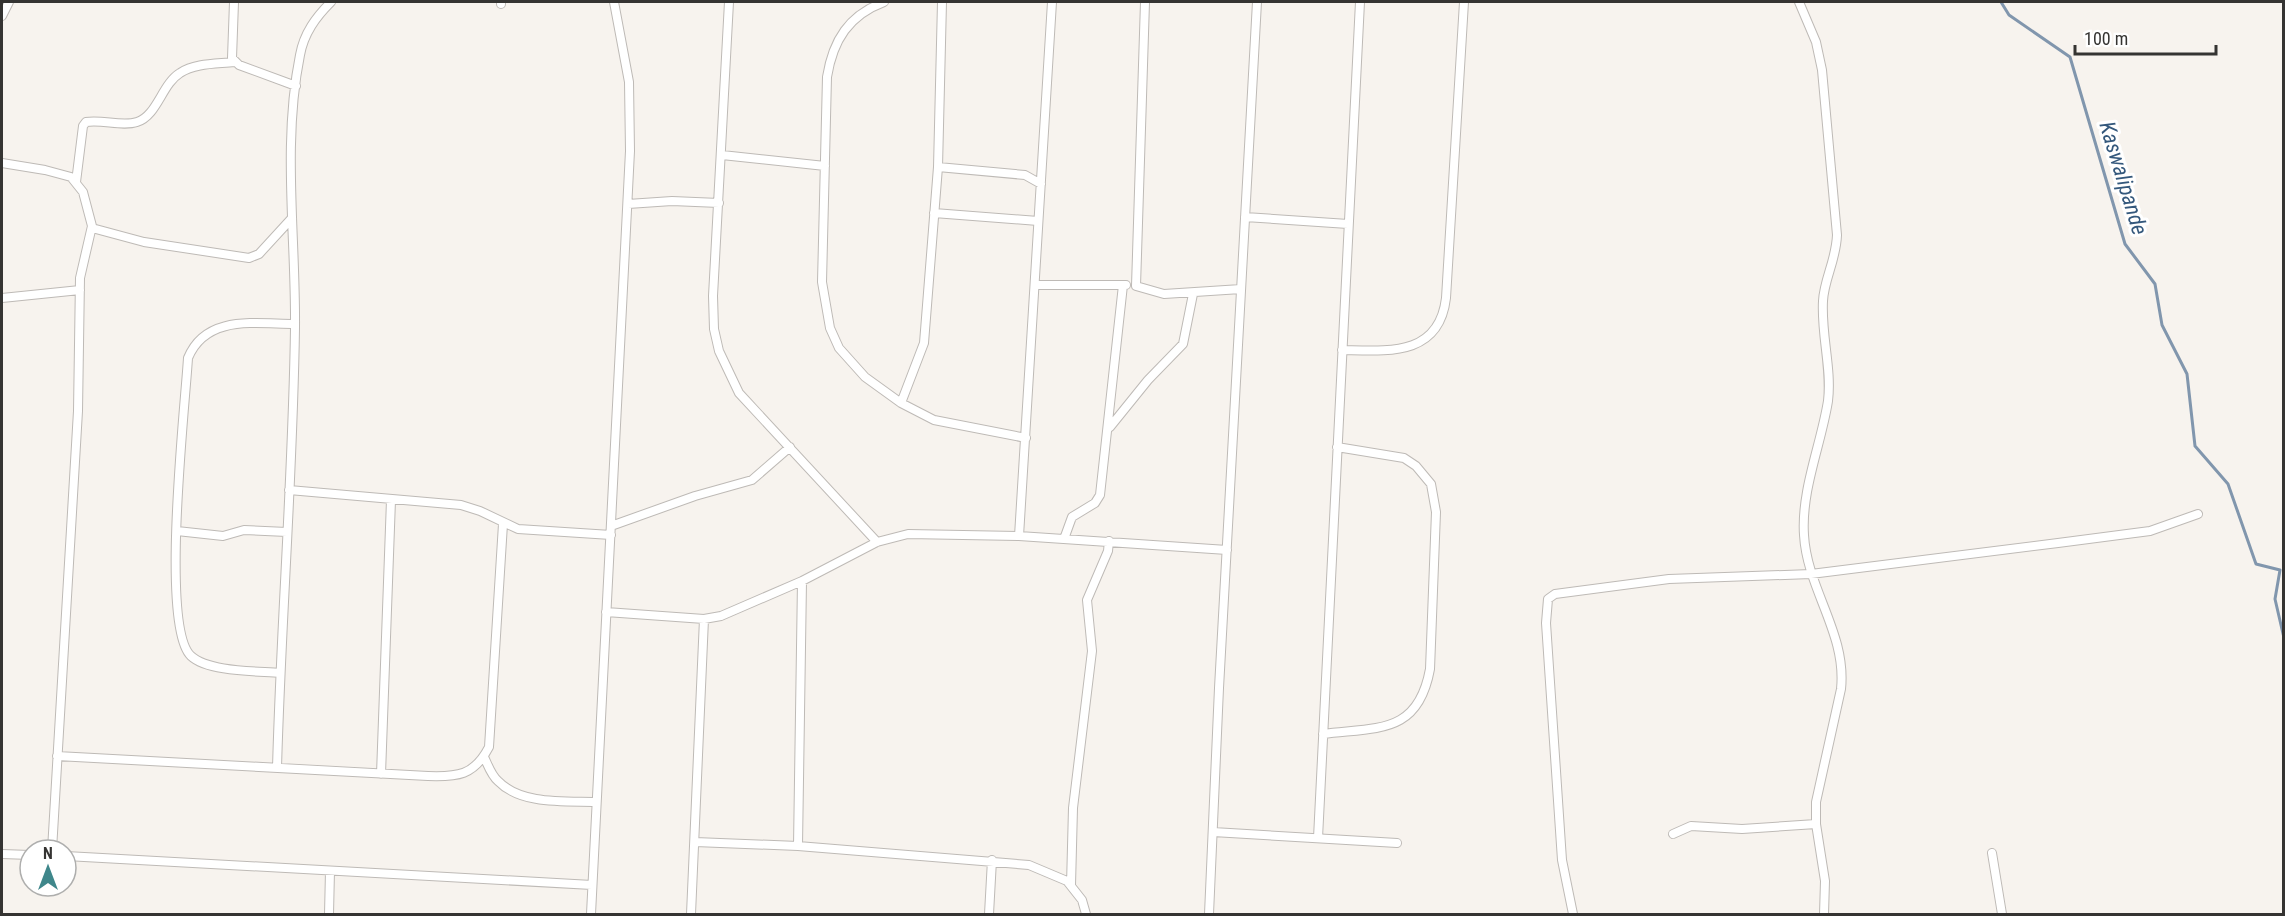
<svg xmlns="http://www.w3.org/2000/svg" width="2285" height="916" font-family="'Roboto Condensed',sans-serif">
  <rect width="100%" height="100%" fill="#f7f3ee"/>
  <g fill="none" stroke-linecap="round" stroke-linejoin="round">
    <!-- stream -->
    <path stroke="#8196ad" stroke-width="3" d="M2001,2l8,13 61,42 55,187 30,40 7,41 25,49 8,72 33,38 28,80 24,6 -5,29 9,39"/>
    <defs>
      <path id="street" d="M234,2l-2,56 7,7 57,21
        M501,2v2
        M729,2l-16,294 1,33 5,22 20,42 138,149
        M884,2c-35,13 -51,38 -57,75l-5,205 8,46 9,20 26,29 36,26 33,17 92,18
        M1145,2l-9,284 28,8 77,-5
        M1799,2l17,40 6,28 15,165c-1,26 -13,44 -14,66 -2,34 9,68 5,100 -7,44 -27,89 -24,134 3,54 43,99 37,154l-25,113v22l9,57 -1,33
        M2,16l7,-14
        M722,155l103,11
        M2,163l43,7 26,7 12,15 9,34 -12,52 -2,133 -26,439
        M938,167l87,8 16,9
        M76,182l7,-56 3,-4c16,-3 36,5 51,0 20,-6 25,-38 43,-49 15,-10 37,-9 54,-11
        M628,204l44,-3 47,2
        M934,213l104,8
        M1245,217l103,7
        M92,228l52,14 105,16 10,-4 33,-36
        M1035,285h91
        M2,298l78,-8
        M1342,350c45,1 97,7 104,-52l18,-296
        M901,403l23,-60 14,-176 4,-165
        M1110,427l38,-47 35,-36 10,-50
        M289,490l172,15 19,6 38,18 93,6
        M611,526l84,-30 57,-16 38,-33
        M177,531l46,5 21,-6 43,2
        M1019,536l33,-534
        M1064,539l8,-22 23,-14 5,-8 23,-210
        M606,612l98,7 17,-3 81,-35 75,-39 31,-8 111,2 208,14
        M280,673c-23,-2 -72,-1 -89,-17 -31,-29 -6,-248 -3,-298 18,-44 68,-34 107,-34
        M1323,734c54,-7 95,1 107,-65l6,-157 -5,-28 -15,-18 -12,-8 -67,-11
        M57,756l371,20c29,1 46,0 61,-29l14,-223
        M484,757c4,8 7,18 14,24 23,24 67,20 98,21
        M277,768c4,-147 16,-293 18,-440 1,-91 -13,-184 5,-273 4,-22 16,-38 31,-53
        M381,774l10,-274
        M1213,832l184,11
        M1673,834l18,-8 51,3 74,-5
        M1318,838l42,-836
        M695,842l103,4 231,19 38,16 15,19 4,14
        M798,846l4,-265
        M1992,853l10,61
        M2,854l28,1
        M66,856l526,29
        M1071,885l2,-77 19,-157 -5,-51 21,-49 1,-10
        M329,914l1,-43
        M591,914l39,-763 -1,-69 -15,-80
        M691,914l13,-295
        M989,914l3,-54
        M1209,914l10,-226 38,-686
        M1573,914l-11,-54 -16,-237 2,-24 7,-5 114,-15 142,-5 247,-31 92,-12 48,-17"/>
    </defs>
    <!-- street casing -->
    <use href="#street" stroke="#bebab6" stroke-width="10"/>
    <!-- street -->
    <use href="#street" stroke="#fff" stroke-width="8"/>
  </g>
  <g text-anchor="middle" stroke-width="6" stroke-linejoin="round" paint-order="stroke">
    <!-- water labels -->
    <g font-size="22" font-style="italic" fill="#34587c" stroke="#fff">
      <text transform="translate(2124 178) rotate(73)" y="8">Kaswalipande</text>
    </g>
  </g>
  <!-- border -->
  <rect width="2285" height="916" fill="none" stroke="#353432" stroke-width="6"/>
  <!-- north arrow -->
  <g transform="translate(48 868)"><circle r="28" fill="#ffffff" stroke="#aeaead" stroke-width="1.5"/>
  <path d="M0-4.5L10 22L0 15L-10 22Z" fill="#3f878b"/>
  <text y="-9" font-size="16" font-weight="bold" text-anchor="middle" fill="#353432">N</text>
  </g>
  <!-- scale -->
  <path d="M2075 45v9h141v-9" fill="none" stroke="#353432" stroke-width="3"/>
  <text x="2084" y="45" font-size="18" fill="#353432" stroke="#ffffff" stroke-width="4.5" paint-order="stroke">100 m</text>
</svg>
